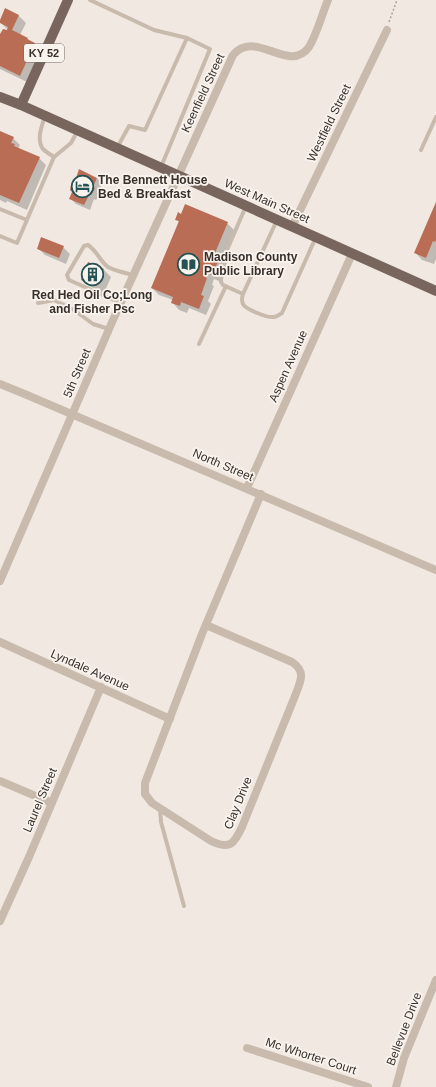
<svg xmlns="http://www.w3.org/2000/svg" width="436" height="1087" font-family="Arial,sans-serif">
  <rect width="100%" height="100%" fill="#f1e9e1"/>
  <!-- shadow -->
  <path fill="#0003" d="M6,10l13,6 7,7 -6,12 8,4 14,12 -15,31 -27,-13v-33l9,-5 -9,-9z
    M0,133l13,5 7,7 -2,4 21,9 7,7 -19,45 -20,-9 -1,2 -6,-3z
    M97,178l5,6 -4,8 2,2 -4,6 -2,-1 -4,11 -14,-6 -6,-6z
    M436,205v54l-2,5 -12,-4 -7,-8z
    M176,219l51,4 7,7 -11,28 4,5 -8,18 -5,-2 -2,6 2,1 -6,15 3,3 -5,11 -17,-7 -2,5 -8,-3 -7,-8 1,-2 -14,-5 -7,-7 27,-66z
    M63,247l7,7 -4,10 -21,-9 -7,-7z
    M88,264l16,6 7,7 -7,16 -15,-7 -7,-7z"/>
  <!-- building -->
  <path fill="#ba6d55" d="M5,8l14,7 -7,15 16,8 -1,1 8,4 -15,33 -20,-10v-32l3,-5 4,1 1,-3 -8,-4v-3z
    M0,131l14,6 -3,6 4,1 -1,2 26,11 -21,46 -19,-8z
    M79,169l18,9 -4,9 2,1 -4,7h-2l-5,10 -15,-6 3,-7 -2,-2 1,-5 3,-1z
    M436,202v38l-1,2 -2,-1 -7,17 -12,-5z
    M185,204l43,18 -13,31 6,2 -9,20 -5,-2 -2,4 2,1 -6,17 3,1 -5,13 -18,-7 -1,4 -9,-3 2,-6 -22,-9 28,-67 -4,-1 3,-8 3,2z
    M41,237l23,9 -5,12 -22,-9z
    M88,262l16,7 -7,17 -16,-6z"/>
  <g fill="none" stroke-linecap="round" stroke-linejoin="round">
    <!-- path -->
    <path stroke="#b4a498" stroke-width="1.5" stroke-dasharray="2 2" stroke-linecap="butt" d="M389,22l8,-22"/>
    <!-- service -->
    <path stroke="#c8baad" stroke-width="4" d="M90,0l64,30 33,8
      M45,116c-3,10 -9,23 -2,33 3,3 8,6 11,8
      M117,148l12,-22 16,4 42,-92 23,11 -49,118
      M421,150l15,-33
      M0,209l27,11
      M277,220l-34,74c-1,4 -2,6 0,10 2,5 24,14 31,13 3,0 5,-2 8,-4l34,-76
      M0,236l17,7 37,-86 17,-14 7,-13
      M243,294l-20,-9 -2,-3v-3l6,-29 19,-44
      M38,303l16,-3 20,10 19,14 16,5
      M121,303l-52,-23 -2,-5 17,-29 4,-1c9,6 12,16 20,22 7,4 18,6 25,8
      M199,344l27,-58
      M160,809l1,13 23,84"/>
    <!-- minor -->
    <path stroke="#c8baad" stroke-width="8" d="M292,227l95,-197
      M0,384l27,11 409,175
      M247,488l105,-234
      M0,581l113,-261 120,-265c23,-27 56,20 76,-8 8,-13 13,-33 19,-47
      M206,625l86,37c15,10 8,20 3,34l-53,131c-8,17 -12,23 -31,14l-59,-38 -7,-9v-11l57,-149 59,-140
      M0,642l170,77
      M0,781l52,22
      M0,921l29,-64 72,-170
      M247,1048l121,39
      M396,1087l8,-29 32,-78"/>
    <!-- primary -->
    <path stroke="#78665e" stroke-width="10" d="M0,97l21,8 415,186
      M21,105l47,-105"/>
  </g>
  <!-- icons -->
  <defs>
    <symbol id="hotel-ring" viewBox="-11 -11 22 22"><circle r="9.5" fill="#f9f3ed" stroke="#245255" stroke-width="1.5"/><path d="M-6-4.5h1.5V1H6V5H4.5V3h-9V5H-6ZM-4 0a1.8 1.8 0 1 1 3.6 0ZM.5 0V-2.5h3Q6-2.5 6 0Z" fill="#245255"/></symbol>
    <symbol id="library-ring" viewBox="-11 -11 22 22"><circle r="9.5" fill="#f9f3ed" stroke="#245255" stroke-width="1.5"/><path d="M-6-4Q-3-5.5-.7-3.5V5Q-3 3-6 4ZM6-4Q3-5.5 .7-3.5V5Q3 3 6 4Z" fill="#245255"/></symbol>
    <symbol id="building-ring" viewBox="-11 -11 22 22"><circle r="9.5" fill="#f9f3ed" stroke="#245255" stroke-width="1.5"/><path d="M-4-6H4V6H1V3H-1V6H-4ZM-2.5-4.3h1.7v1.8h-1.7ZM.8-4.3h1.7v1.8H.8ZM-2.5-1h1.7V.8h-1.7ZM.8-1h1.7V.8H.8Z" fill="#245255"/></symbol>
  </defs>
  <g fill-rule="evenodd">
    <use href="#hotel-ring" x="70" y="174" width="25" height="25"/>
    <use href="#library-ring" x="176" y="252" width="25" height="25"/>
    <use href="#building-ring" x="80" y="262" width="25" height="25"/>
  </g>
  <g text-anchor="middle" stroke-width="3.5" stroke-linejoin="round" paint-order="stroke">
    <!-- shield labels -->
    <rect fill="#f9f3ed" stroke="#726a65" stroke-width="1" x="24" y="44" width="40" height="18" rx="3"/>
    <g font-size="11" font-weight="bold" fill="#382f2b">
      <text x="44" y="57">KY 52</text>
    </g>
    <!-- street labels -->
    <g font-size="12" fill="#382f2b" stroke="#f9f3ed">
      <text transform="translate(203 93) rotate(-65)" y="4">Keenfield Street</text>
      <text transform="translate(329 123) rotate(-64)" y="4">Westfield Street</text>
      <text transform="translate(267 201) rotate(24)" y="4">West Main Street</text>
      <text transform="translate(288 366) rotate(-66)" y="4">Aspen Avenue</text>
      <text transform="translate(77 373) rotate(-67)" y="4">5th Street</text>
      <text transform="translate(223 465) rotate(23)" y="4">North Street</text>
      <text transform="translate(90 670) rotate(24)" y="4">Lyndale Avenue</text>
      <text transform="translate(40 800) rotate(-67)" y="4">Laurel Street</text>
      <text transform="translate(238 803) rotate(-68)" y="4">Clay Drive</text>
      <text transform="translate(404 1029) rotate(-69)" y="4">Bellevue Drive</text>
      <text transform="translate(311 1056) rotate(18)" y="4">Mc Whorter Court</text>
    </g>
    <!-- poi labels -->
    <g font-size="12" font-weight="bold" fill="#382f2b" stroke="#f9f3ed" text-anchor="start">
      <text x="98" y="184">The Bennett House<tspan x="98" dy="14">Bed &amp; Breakfast</tspan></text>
      <text x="204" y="261">Madison County<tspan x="204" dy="14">Public Library</tspan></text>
      <text x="92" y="299" text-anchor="middle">Red Hed Oil Co;Long<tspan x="92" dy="14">and Fisher Psc</tspan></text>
    </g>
  </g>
</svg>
